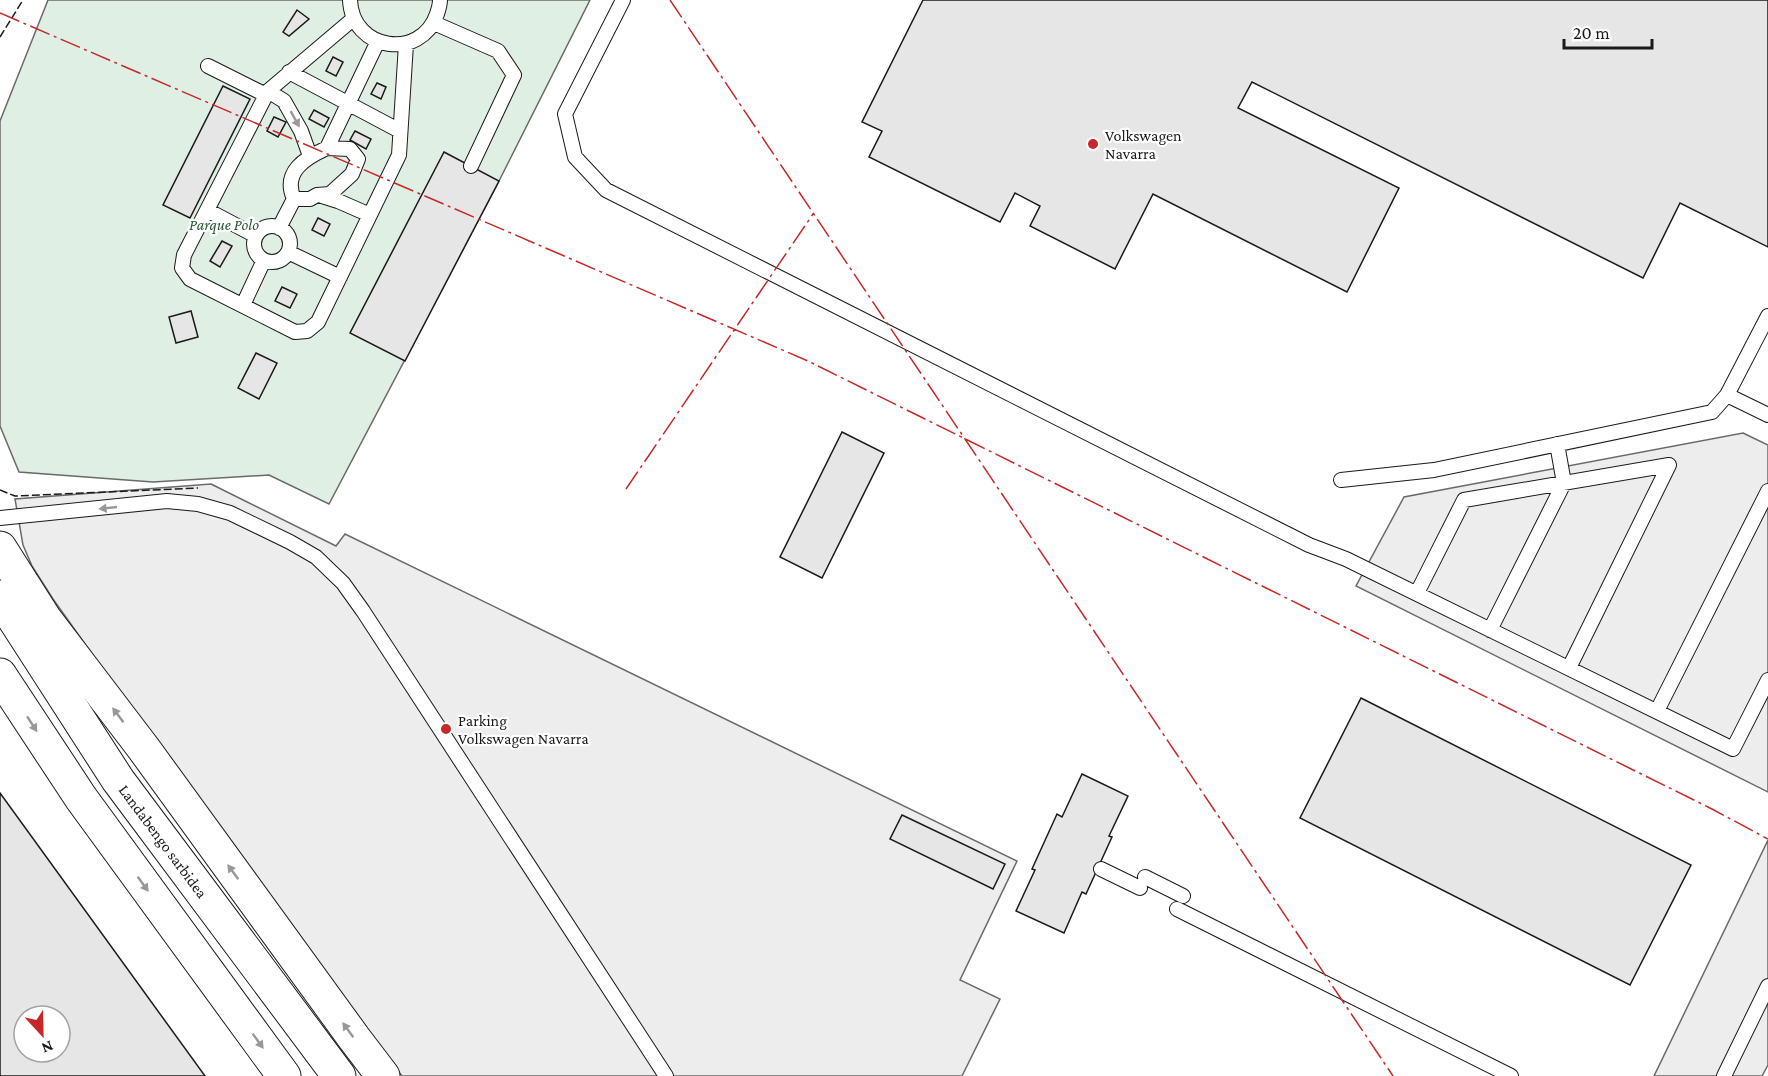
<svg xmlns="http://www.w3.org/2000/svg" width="1768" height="1076" font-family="'Crimson Pro',serif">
  <rect width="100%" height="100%" fill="#fff"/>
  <!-- green -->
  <path fill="#e0efe3" stroke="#6a6a6a" stroke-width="1.5" d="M48,0h542l-91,181 -170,323 -60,-29 -116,7 -134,-10 -19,-46v-305z"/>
  <!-- parking -->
  <path fill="#ededed" stroke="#6a6a6a" stroke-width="1.5" d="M1743,433l25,12v347l-412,-206 48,-89z
    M211,484l125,62 9,-12 672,327 -57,119 40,19 -38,77h-560l-164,-217 -185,-260 -21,-33 -9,-21 -8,-46z
    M1768,840v225l-6,11h-108z"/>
  <!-- building -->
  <path fill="#e6e6e6" stroke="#1a1a1a" stroke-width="1.5" fill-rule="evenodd" d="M923,0h845v247l-88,-44 -37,75 -391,-196 -14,26 161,80 -52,104 -194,-98 -38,75 -85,-43 10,-20 -25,-13 -15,29 -131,-65 13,-26 -20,-9z
    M297,10l12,9 -20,17 -6,-4z
    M333,57l10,5 -7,14 -10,-5z
    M377,83l9,4 -5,12 -10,-5z
    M223,86l27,13 -60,119 -27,-13z
    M314,110l15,8 -5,9 -15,-8z
    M274,117l12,5 -8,15 -11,-6z
    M355,131l16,8 -5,10 -16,-9z
    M444,152l55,29 -94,180 -55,-28z
    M318,218l12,6 -6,12 -12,-6z
    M222,241l10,5 -12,21 -10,-6z
    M282,287l15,7 -7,14 -15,-7z
    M191,311l7,26 -22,6 -7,-26z
    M256,353l21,10 -18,36 -21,-11z
    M842,432l42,21 -62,125 -42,-21z
    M1361,698l330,167 -61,120 -330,-167z
    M1082,774l46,22 -19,40 3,1 -26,57 -4,-2 -18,41 -48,-22 19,-41 -3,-1 25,-55 5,3z
    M0,793l205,283h-205zM24,1016h36v36h-36z
    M902,815l103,49 -12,25 -103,-50z"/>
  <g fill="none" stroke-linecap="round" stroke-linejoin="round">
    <defs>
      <path id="lane" d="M350,0c2,51 71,61 87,14 2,-6 3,-9 3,-14
        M623,0l-58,114 10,43 31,33 703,355 37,14 387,190 35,-69
        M353,19l-85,72 -84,164 -2,13 8,11 105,53 12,-1 11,-9 81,-167 7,-111
        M434,23l64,28 16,24 -43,91
        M208,66l58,29
        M289,72l111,59
        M268,91l16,10 17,30 9,25
        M327,148l23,1 8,10 -6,15 -22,20 -13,1 -7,4h-16c-12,-27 11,-41 33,-51z
        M327,148l51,-107
        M319,195l19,6 32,14
        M207,210l49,26
        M254 244a18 18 0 1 1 36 0a18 18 0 1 1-36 0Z
        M279,228l15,-29
        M288,252l52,25
        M243,305l21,-45
        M1727,395l41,20
        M1341,480l93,-10 278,-58 15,-17 41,-79
        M0,518l167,-17 31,3 32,9 60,29 26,15 27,26 20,28 303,465
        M1417,593l47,-93 205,-35 -100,203
        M1490,630l74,-147 -7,-39
        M1657,711l111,-220
        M1101,869l39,19
        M1145,877l38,19
        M1177,909l334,167
        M1724,1076l44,-90"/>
      <g id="highway">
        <path d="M0,548l45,71 99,130 210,289 29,38"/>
        <path id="s1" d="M0,597l118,183 221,296"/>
        <path d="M0,675l81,123 203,278"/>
      </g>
    </defs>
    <!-- lane casing -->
    <use href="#lane" stroke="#1a1a1a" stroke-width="16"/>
    <!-- highway casing -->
    <use href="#highway" stroke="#1a1a1a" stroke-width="35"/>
    <!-- lane -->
    <use href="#lane" stroke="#fff" stroke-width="14"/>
    <!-- highway -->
    <use href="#highway" stroke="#fff" stroke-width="33"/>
    <!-- fence -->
    <path stroke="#1a1a1a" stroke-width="1.5" stroke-dasharray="8 3" stroke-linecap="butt" d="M0,37l23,-37
      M0,490l15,6 183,-8"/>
    <!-- power -->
    <path stroke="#c62828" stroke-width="1.5" stroke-dasharray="21 4.5 3 4.5" stroke-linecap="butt" d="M670,0l723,1076
      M0,13l808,348 904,448 56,30
      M626,489l187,-275"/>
  </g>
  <!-- one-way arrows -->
  <defs><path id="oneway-solid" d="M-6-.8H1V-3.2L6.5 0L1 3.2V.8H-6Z" transform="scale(1.5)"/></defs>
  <g fill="#989898">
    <use href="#oneway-solid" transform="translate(295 119) rotate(61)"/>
    <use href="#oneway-solid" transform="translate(108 508) rotate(174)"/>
    <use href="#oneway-solid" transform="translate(118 715) rotate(-127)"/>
    <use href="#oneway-solid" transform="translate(32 724) rotate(57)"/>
    <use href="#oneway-solid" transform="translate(233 872) rotate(-126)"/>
    <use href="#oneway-solid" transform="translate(143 884) rotate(54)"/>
    <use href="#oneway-solid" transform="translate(348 1030) rotate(-126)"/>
    <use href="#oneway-solid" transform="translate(258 1041) rotate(54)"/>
  </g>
  <!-- markers -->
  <g fill="#c62828" stroke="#fff" stroke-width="2">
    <circle cx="1093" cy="144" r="6"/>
    <circle cx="446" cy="729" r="6"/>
  </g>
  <g text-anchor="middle" stroke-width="4.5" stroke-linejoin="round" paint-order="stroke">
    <!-- poi labels -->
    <g font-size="16" fill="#1a1a1a" stroke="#fff" text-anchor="start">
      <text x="1105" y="141">Volkswagen<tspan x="1105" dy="18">Navarra</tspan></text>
      <text x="458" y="726">Parking<tspan x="458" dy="18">Volkswagen Navarra</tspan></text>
    </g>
    <!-- park labels -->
    <g font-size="16" font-style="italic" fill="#2b5a34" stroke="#fff">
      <text x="224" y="230">Parque Polo</text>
    </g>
    <!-- street labels -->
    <g font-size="16" fill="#1a1a1a" stroke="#fff">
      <text dy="6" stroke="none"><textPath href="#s1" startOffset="294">Landabengo sarbidea</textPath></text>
    </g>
  </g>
  <!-- north arrow -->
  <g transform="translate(42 1034) rotate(158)"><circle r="28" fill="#ffffff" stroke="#a3a3a3" stroke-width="1.5"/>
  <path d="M0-4.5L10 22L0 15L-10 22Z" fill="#c62828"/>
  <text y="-9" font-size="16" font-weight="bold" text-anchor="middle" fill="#1a1a1a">N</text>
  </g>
  <!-- scale -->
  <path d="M1564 39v9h88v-9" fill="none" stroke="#1a1a1a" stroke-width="3"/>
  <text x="1573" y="39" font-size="18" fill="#1a1a1a" stroke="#ffffff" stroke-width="4.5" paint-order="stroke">20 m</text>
</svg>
